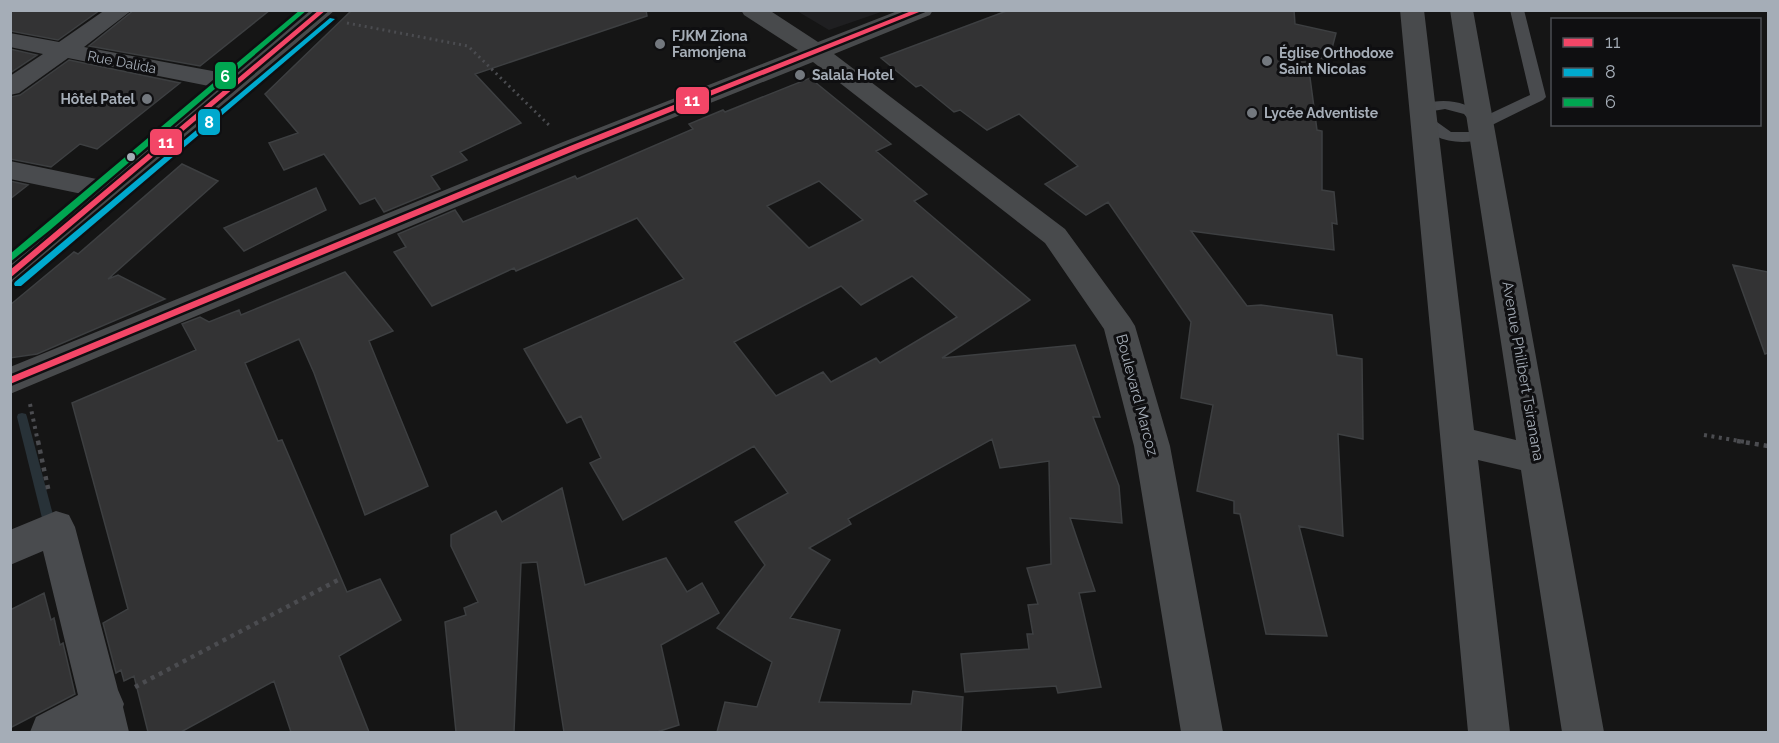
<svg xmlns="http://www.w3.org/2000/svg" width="1779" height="743" font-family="Raleway,sans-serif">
  <rect width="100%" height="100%" fill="#151515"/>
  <!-- built -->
  <path fill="#1f1f21" d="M797,11h87l-55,19z"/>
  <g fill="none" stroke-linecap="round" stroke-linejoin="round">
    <!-- stream -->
    <path fill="#283238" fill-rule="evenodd" d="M22,413l4,1 1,3 29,109 -2,4 -4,1 -4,-1 -2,-4 -27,-109 1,-3z"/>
  </g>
  <!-- building -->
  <path fill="#333334" stroke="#3d3f41" stroke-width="1.5" fill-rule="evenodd" d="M10,10h90l-42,30 -48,-9z
    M134,10h136l-70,56 -111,-20z
    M352,10h294l1,6 -172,58 46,49 -61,29 7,8 -36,16 9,13 -56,23 -9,-14 -15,6 -36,-50 -40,16 -15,-27 29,-10 -33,-39z
    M1009,10h285l1,14 41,9 -7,27 -22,-5 10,75 5,1v59l12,2 3,32 -5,-1 2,27 -143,-19 56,75 14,-1 71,10 5,40 25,4 1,80 -25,-5 5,102 -44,-10 28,110 -61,-2 -26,-120 -6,-1v-12l-37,-10 16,-86 -32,-7 10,-76 -83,-120 -22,13 -41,-31 33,-18 -59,-52 -32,16 -27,-20 -6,2 -33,-27 -5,2 -35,-29z
    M10,49l27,6 -27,18z
    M69,60l111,23 -83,66 -17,-5 -29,23 -41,-8v-62l10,-2z
    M810,78l81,66 -15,7 51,43 -13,7 116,99 -88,58 133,-13 25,72h-7l26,69 3,37 -52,-5 25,73 -16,2 22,94 -43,6 -2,-7 -91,6 -4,-38 68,-5 -2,-15h6l-5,-29 10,-1 -11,-36 24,-4 -2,-103 -49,7 -8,-29 -144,80 3,5 -42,24 21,12 -40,58 50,12 -21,72 92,2 2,-13 50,6 -2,35h-244l8,-30 32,5 15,-45 -55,-34 48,-63 -30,-43 53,-29 -34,-47 -131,74 -33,-57 11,-5 -20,-42 -14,7 -43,-74 160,-70 -47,-61 -121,53 -2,-3 -82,38 -38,-54 12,-5 -8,-13 57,-24 8,12 112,-46 2,3 116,-50 -4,-5 34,-14 2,2zM819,181l44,39 -54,28 -42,-42zM912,276l45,41 -77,46 -4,-5 -45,24 -8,-10 -47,24 -42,-54 107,-56 20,19z
    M182,164l36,17 -110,98 10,-4 47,24 -128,55 -27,4v-53l64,-53 4,2z
    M10,181l18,4 -18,14z
    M316,188l10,22 -82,41 -20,-23z
    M1733,265l35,7v81l-3,1z
    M345,272l48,59 -24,10 59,145 -63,29 -51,-142 -15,-34 -54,24 33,78 4,-1 65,152 33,-13 21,41 -62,36 30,76h-78l-17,-51 -93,51h-33l-14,-56 -10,5 -3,-11 -5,3 -13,-50 25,-14 -56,-206 124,-53 -14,-26 18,-7 9,5 30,-12 2,5z
    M562,488l23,97 81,-27 21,34 15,-9 17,30 -58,32 18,80 -22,7h-93l-27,-170 -16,1 -7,169h-58l-11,-110 21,-7 -2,-7 14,-6 -27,-56v-11l45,-24 6,11z
    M44,593l7,27 3,-2 6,27 3,-2 12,51 -65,34v-118z"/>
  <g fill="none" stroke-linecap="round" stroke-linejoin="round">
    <!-- path-far2 -->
    <path stroke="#4b4c50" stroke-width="3" stroke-dasharray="2 4" stroke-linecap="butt" d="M347,23l121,23 83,81"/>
    <!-- path-far1 -->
    <path stroke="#4b4c50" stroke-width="4" stroke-dasharray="3 4.5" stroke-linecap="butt" d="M30,404l8,38
      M1704,435l42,7"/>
    <!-- path -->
    <path stroke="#4b4c50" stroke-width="4.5" stroke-dasharray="4 5" stroke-linecap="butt" d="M38,441l11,52
      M1737,441l31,5
      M135,687l203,-107"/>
    <!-- lane -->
    <path fill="#494b4e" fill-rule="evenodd" d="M1510,10h14l22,87 -3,3 -55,27 -4,12c-27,7 -53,2 -70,-21l8,-14c22,-6 45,-4 61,13l47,-22zM1445,109l19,5 9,11 -2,7h-20l-21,-15 3,-6z"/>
    <!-- street -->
    <path fill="#494b4e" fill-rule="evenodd" d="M105,10h27l-48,37 150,28 9,3 4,5 -4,5 -9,3 -166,-33 -49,35 -9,2v-19l33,-22 -33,-7v-14l49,9z
      M10,161l101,21 10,2 4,7 -4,7 -10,2 -101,-21z
      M56,511l13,4 6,12 43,163 6,14 -1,3 6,25h-99l6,-15 42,-22 -35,-144 -33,14v-35z"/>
    <!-- secondary -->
    <path fill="#484a4c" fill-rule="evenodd" d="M309,10h26l-314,273 -11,3v-28c101,-81 198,-167 299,-248z
      M741,10h28l49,32 82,-32h33l-3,5 -96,39 231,175 65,89 5,8 35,120 53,286h-42l-47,-286 -30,-117 -59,-86 -232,-181 -230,92 -573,240v-27l553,-225 235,-92 -54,-35z
      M1400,10h24l50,420 42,10 -66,-430h23l131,722h-42l-41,-262 -43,-10 32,272h-42z"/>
    <defs>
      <path id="bus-1" d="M319,10h7l-316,268v-8z
        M914,10h10l-348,140 -566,234v-7l560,-231z"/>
      <path id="bus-2" d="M330,18l5,1 -314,267h-6l-1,-2 1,-2z"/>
      <path id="bus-3" d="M300,10h7l-257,220 -40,32v-8z"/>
    </defs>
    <!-- bus-1 casing -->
    <use href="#bus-1" stroke="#0f0f11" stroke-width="5"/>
    <!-- bus-2 casing -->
    <use href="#bus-2" stroke="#0f0f11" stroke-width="5"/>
    <!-- bus-3 casing -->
    <use href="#bus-3" stroke="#0f0f11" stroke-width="5"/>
    <!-- bus-1 -->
    <use href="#bus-1" fill="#f34667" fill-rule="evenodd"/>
    <!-- bus-2 -->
    <use href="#bus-2" fill="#00a9ce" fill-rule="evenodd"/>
    <!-- bus-3 -->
    <use href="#bus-3" fill="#00a651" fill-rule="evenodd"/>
  </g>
  <!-- markers -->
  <g fill="#73787e" stroke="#0f0f11" stroke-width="2">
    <circle cx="660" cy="44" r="6"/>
    <circle cx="1267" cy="61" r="6"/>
    <circle cx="800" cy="75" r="6"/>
    <circle cx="147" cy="99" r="6"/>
    <circle cx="1252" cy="113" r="6"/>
  </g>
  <circle fill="#a5adb7" stroke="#0f0f11" stroke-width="2" cx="131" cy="157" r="5"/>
  <g text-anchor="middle" stroke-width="6" stroke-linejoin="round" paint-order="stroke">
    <!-- far-poi labels -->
    <g font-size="14" font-weight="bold" fill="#a5adb7" stroke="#0f0f11" text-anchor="start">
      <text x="672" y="41">FJKM Ziona<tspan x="672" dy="16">Famonjena</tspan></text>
      <text x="1279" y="58">Église Orthodoxe<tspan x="1279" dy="16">Saint Nicolas</tspan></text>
      <text x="812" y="80">Salala Hotel</text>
      <text x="135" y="104" text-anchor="end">Hôtel Patel</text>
      <text x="1264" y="118">Lycée Adventiste</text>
    </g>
    <!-- far-street labels -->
    <g font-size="14" fill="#a5adb7" stroke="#0f0f11">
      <text transform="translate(122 62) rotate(11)" y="5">Rue Dalida</text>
    </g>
    <!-- street labels -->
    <g font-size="15" fill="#a5adb7" stroke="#0f0f11">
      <text transform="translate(1523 371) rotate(80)" y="5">Avenue Philibert Tsiranana</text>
      <text transform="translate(1137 395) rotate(75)" y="5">Boulevard Marcoz</text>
    </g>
  </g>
  <g stroke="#0f0f11" stroke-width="2">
    <rect x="214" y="61" width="23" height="29" rx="6" fill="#00a651"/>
    <rect x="675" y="86" width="35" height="29" rx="6" fill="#f34667"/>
    <rect x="197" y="108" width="24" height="28" rx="6" fill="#00a9ce"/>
    <rect x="149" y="128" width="34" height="28" rx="6" fill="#f34667"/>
  </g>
  <g font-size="16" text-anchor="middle" font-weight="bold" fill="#fff">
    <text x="225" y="82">6</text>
    <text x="692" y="106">11</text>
    <text x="209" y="128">8</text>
    <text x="166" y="148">11</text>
  </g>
  <!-- border -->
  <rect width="1779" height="743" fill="none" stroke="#a5adb7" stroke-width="24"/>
  <!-- legend -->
  <rect x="1551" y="18" width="210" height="108" fill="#0f0f11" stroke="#4b4e53" stroke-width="1.5"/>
  <rect x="1563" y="38" width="30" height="9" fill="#f34667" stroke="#4b4e53" stroke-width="1.5"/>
  <text x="1605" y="48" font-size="18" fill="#a5adb7">11</text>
  <rect x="1563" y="68" width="30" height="9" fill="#00a9ce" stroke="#4b4e53" stroke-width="1.5"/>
  <text x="1605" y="78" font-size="18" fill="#a5adb7">8</text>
  <rect x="1563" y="98" width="30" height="9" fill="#00a651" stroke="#4b4e53" stroke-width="1.5"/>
  <text x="1605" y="108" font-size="18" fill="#a5adb7">6</text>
</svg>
